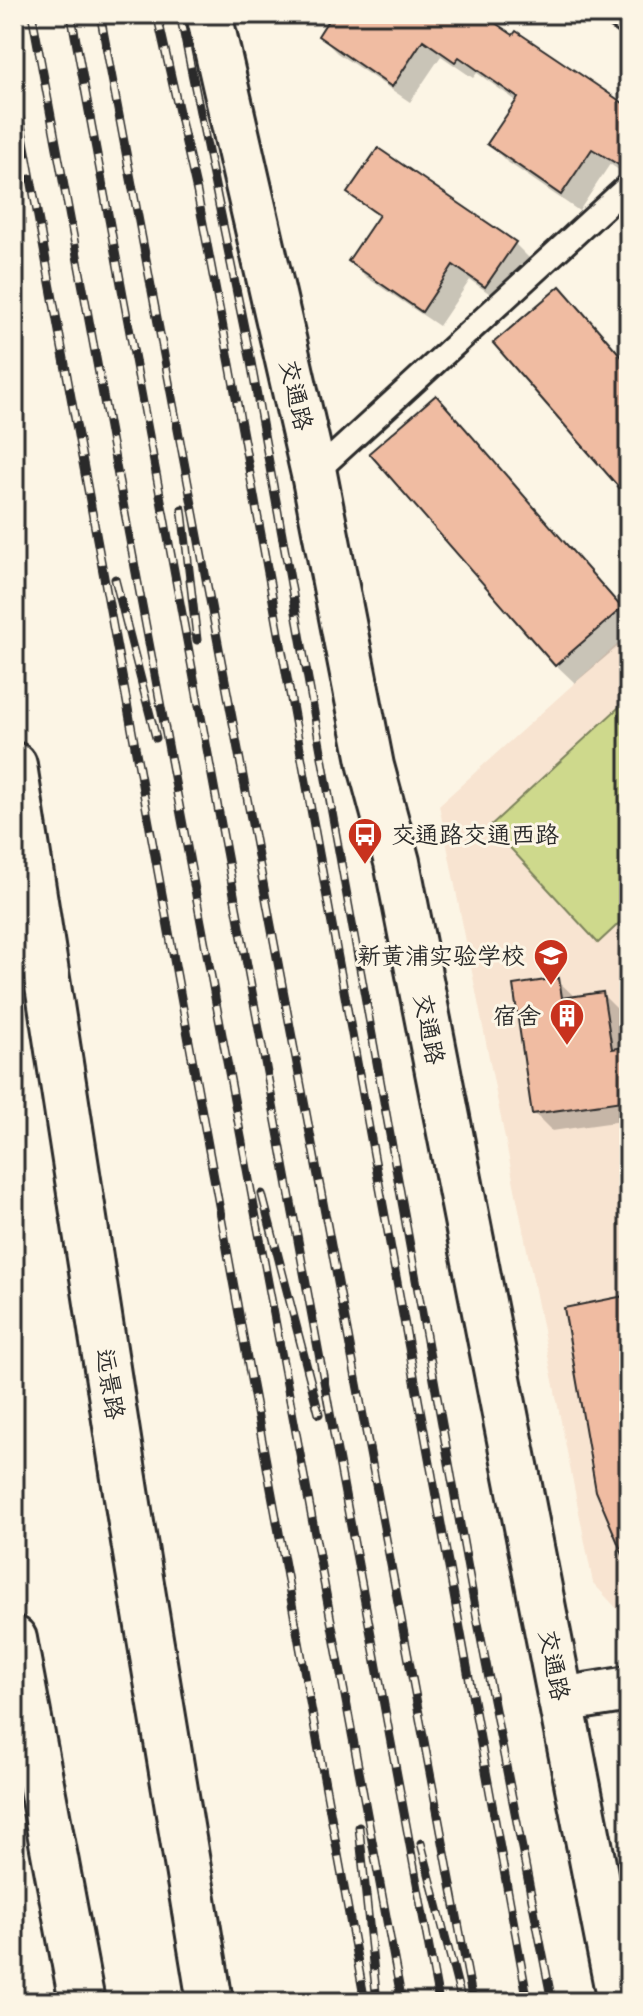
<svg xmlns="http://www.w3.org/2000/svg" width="643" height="2016" font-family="'Balsamiq Sans','LXGW WenKai TC',sans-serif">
  <rect width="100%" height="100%" fill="#fcf5e5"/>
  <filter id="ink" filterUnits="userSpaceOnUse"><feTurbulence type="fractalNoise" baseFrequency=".0125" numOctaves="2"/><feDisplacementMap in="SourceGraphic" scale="16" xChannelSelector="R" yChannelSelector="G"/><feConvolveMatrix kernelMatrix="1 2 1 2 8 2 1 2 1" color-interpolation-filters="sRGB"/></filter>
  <g filter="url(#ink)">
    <!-- built -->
    <path fill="#f8e4d1" d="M629,634v983l-7,-3 -29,-31 -154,-778z"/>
    <!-- green -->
    <path fill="#ced98c" stroke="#7c825c" stroke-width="2" d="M629,698v216l-31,29 -108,-117z"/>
    <!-- shadow -->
    <path fill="#0003" d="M335,14h143l151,96v67l-19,-13 -31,47 -73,-50 -17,-17 29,-42 -41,-29 -4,5 -32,-22 -31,46 -73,-49 -17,-17z
      M378,151l137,93 16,16 -29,42 -32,-22 -31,46 -73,-49 -16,-16 29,-43 -29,-25z
      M629,221v20l-10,-11z
      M454,416l175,201v20l-54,46 -19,-18z
      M558,981l18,17 27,-3 18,18 3,23 5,-7v91l-77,11 -18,-18z"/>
    <!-- building -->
    <path fill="#f0bca2" stroke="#2b2b2b" stroke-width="2" d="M332,14h150l31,21 3,-4 113,76v64l-37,-22 -31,46 -74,-51 31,-46 -59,-41 -4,5 -32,-22 -31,47 -74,-51z
      M378,148l138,94 -31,45 -32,-22 -31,47 -74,-51 31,-46 -32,-22z
      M560,286l69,79v134l-136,-156z
      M436,395l186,213 -67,58 -186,-213z
      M559,978l3,20 41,-6 9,57 17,-3v54l-97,14 -19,-129z
      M629,1295v274l-33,-78 -32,-183z"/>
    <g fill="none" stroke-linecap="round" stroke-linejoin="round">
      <defs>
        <path id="service" d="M613,14l16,11
          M314,474l315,-289"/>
        <path id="minor" d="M14,1639l68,363
          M561,1700l68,-11"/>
        <path id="tertiary" d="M14,765l116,752 80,485"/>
        <path id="secondary" d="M209,14l105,460 57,292 26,96 223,1140"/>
      </defs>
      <!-- service casing -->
      <use href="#service" stroke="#2b2b2b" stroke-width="28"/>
      <!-- minor casing -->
      <use href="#minor" stroke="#2b2b2b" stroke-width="50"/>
      <!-- tertiary casing -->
      <use href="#tertiary" stroke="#2b2b2b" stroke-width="50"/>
      <!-- secondary casing -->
      <use href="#secondary" stroke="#2b2b2b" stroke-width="50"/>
      <!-- service -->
      <use href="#service" stroke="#fcf5e5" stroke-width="22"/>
      <!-- minor -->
      <use href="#minor" stroke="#fcf5e5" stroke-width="44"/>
      <!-- tertiary -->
      <use href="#tertiary" stroke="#fcf5e5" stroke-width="44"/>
      <!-- secondary -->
      <use href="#secondary" stroke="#fcf5e5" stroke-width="44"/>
      <defs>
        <path id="rail" d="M32,14l370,1988
          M71,14l368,1988
          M100,14l373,1988
          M157,14l40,178 33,172 298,1638
          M180,14l71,348 223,1240 78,400
          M14,86l351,1916
          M182,509l15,131
          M115,579l41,159
          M262,1194l57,220
          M359,1827l18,175
          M421,1843l41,159"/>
      </defs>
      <!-- rail casing -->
      <use href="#rail" stroke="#2b2b2b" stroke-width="9"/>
      <!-- rail -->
      <use href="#rail" stroke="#fcf5e5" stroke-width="6" stroke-dasharray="18" stroke-linecap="butt"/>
    </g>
  </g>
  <!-- icons -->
  <defs>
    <symbol id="bus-pin" viewBox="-11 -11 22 30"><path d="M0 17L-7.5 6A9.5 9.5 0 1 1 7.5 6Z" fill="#c8321e" stroke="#fcf5e5"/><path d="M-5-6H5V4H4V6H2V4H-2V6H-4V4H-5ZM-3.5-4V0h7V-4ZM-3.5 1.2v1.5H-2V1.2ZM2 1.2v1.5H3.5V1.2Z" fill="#fff"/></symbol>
    <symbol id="school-pin" viewBox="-11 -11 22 30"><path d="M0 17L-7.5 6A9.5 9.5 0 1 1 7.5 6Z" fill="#c8321e" stroke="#fcf5e5"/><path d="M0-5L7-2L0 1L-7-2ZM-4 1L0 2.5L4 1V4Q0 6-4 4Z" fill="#fff"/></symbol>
    <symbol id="building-pin" viewBox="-11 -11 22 30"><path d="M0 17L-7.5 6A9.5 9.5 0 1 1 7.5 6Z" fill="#c8321e" stroke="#fcf5e5"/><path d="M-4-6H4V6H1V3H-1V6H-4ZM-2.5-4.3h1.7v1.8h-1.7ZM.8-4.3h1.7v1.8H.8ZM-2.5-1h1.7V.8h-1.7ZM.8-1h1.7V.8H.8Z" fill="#fff"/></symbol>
  </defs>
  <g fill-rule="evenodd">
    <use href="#bus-pin" x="345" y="815" width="40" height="54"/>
    <use href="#school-pin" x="531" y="936" width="40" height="54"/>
    <use href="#building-pin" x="547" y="996" width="40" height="54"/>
  </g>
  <g text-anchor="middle" stroke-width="6" stroke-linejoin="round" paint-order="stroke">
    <!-- street labels -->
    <g font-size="24" fill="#2b2b2b" stroke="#fcf5e5">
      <text transform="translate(296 395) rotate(77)" y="8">交通路</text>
      <text transform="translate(429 1029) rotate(79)" y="8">交通路</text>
      <text transform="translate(110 1384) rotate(81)" y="8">远景路</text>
      <text transform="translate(554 1665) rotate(79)" y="8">交通路</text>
    </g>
    <!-- poi labels -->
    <g font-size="24" fill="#2b2b2b" stroke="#fcf5e5" text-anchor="end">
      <text x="391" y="843" text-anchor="start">交通路交通西路</text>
      <text x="525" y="964">新黄浦实验学校</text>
      <text x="541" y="1024">宿舍</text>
    </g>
  </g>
  <!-- margin -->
  <rect width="643" height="2016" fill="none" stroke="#fcf5e5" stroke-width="48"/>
  <rect x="24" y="24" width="595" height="1968" fill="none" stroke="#2b2b2b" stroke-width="3" filter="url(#ink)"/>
</svg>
